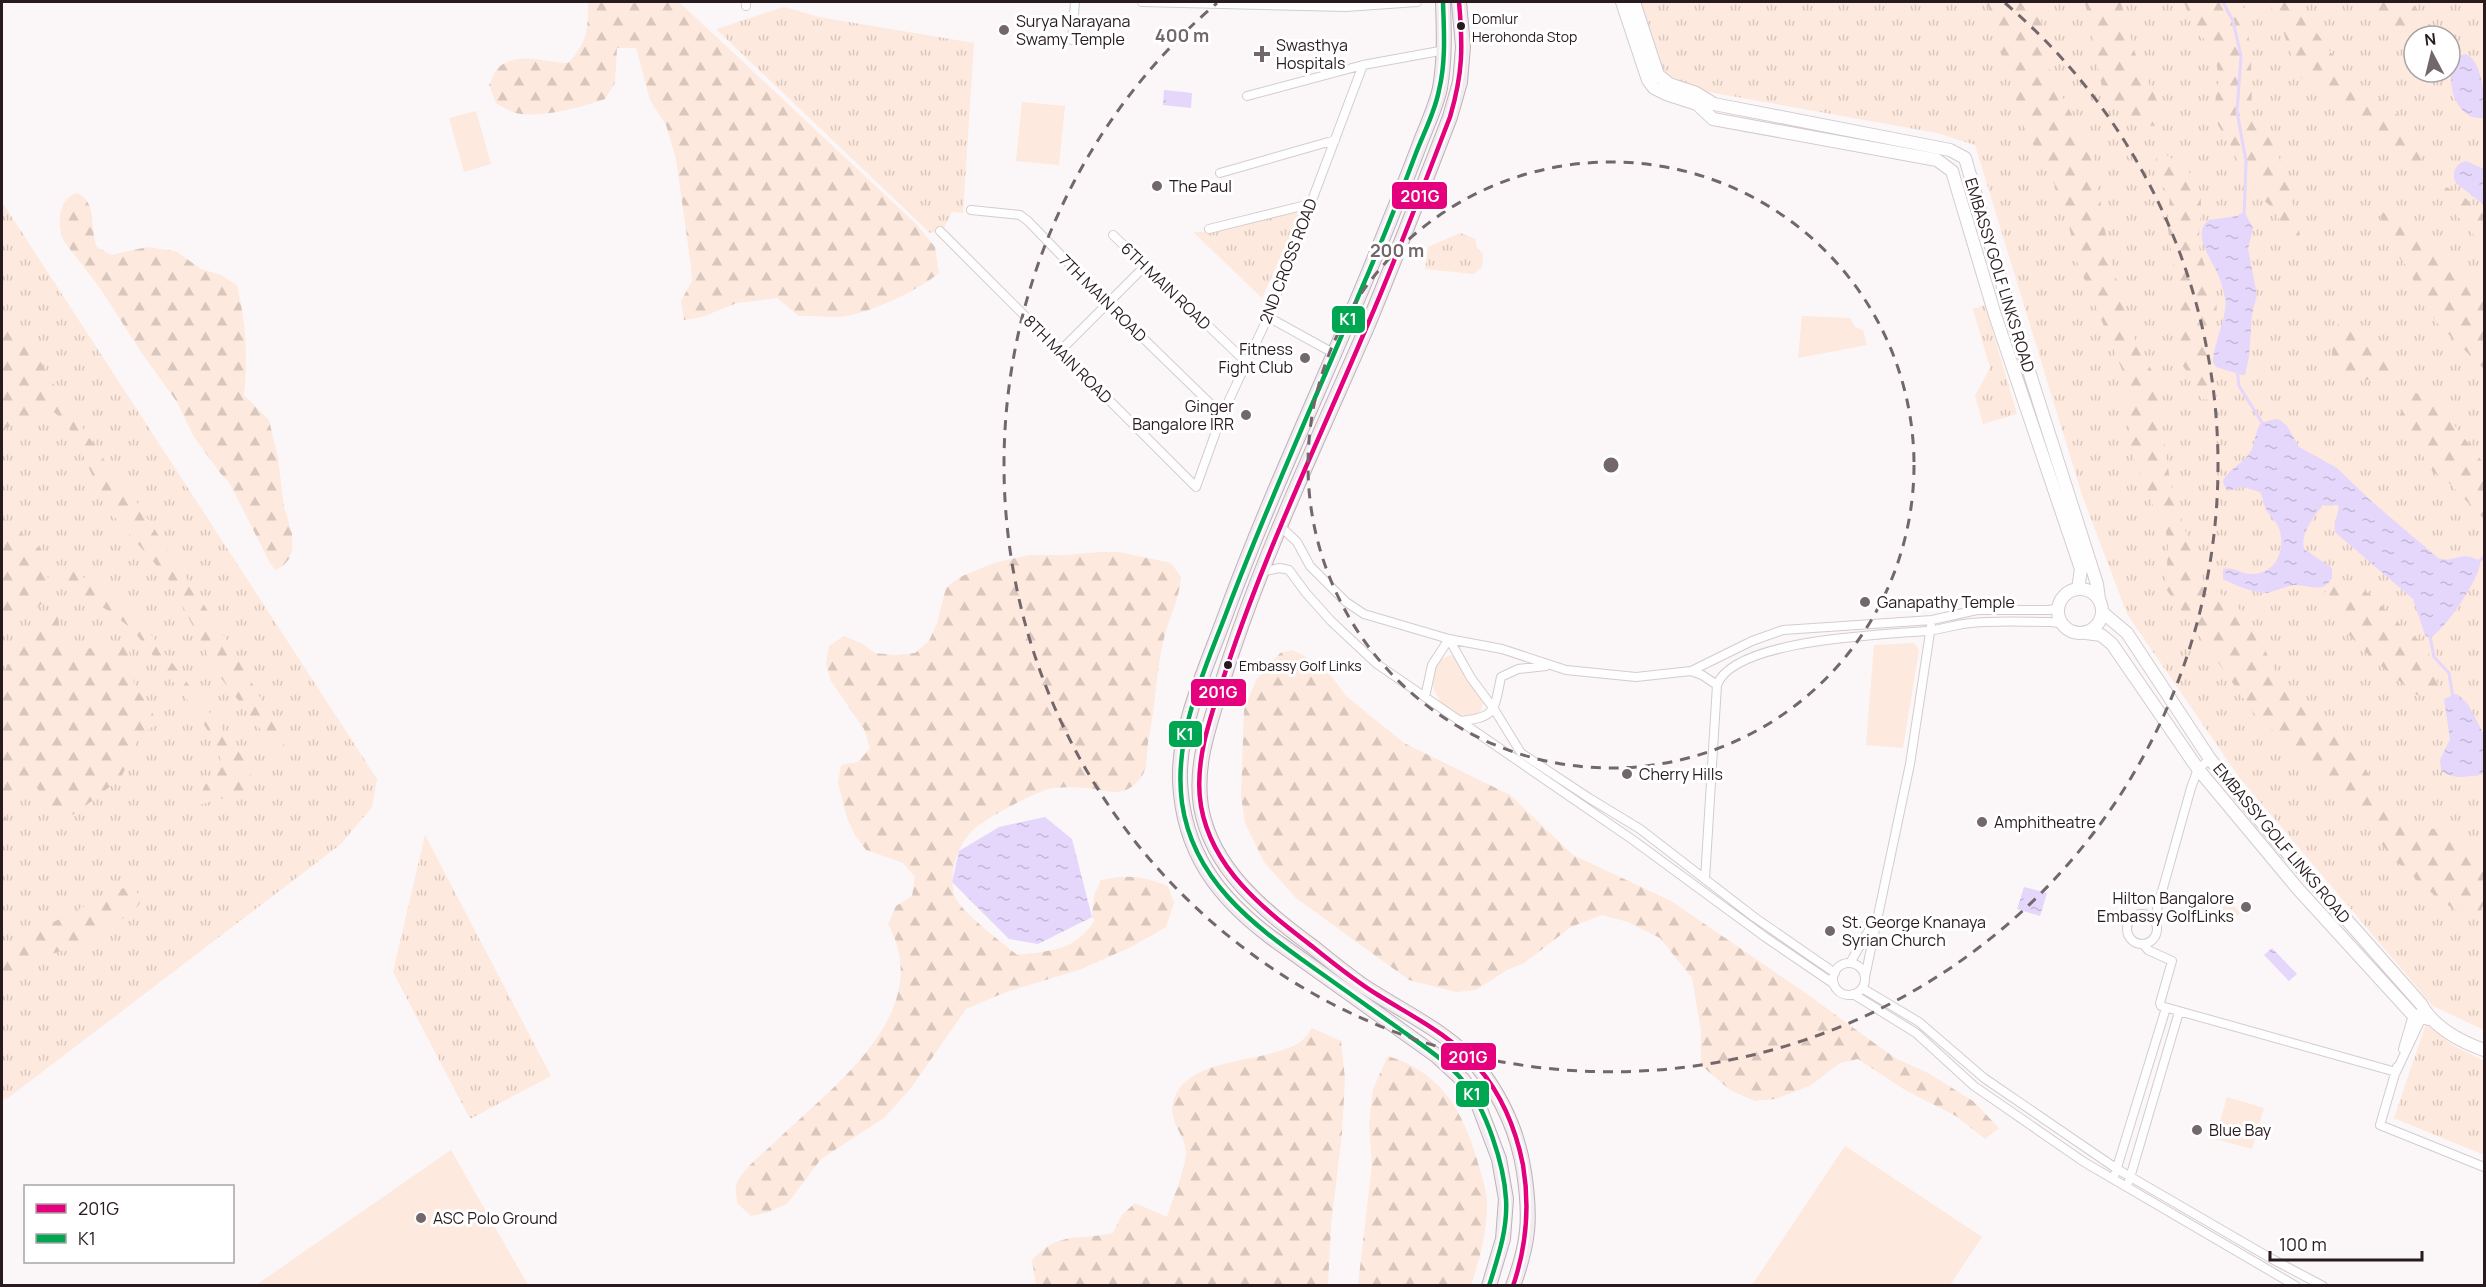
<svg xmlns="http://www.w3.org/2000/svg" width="2486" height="1287" font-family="Manrope,sans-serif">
  <defs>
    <pattern id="grass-tufts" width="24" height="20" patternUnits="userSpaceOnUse" patternTransform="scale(1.5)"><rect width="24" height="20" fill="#fde9dd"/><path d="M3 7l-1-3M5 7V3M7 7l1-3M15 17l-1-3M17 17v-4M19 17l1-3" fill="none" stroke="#d9c7bd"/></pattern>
    <pattern id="forest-firs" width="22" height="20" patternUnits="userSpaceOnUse" patternTransform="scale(1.5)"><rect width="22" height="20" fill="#fde9dd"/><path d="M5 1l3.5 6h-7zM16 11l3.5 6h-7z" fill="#d9c7bd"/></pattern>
    <pattern id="water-ripples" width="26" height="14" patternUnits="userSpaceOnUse" patternTransform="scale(1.5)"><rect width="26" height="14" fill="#e5d6fb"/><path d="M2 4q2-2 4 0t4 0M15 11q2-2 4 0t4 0" fill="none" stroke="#c4b7d7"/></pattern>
  </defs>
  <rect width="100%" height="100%" fill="#fbf7f8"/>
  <!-- grass -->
  <path fill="url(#grass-tufts)" fill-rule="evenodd" d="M1641,2h843v1028l-51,-24 -194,-229 -112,-163 -45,-119 -107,-350 -38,-12 -234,-42 -38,-17zM2414,36h36v36h-36z
    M784,7l35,10 155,26 -11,170 -11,-1 -9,18 -13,3 -214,-204z
    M2,202l375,577 -5,28 -31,37 -333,254 -6,2z
    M1301,211l-39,87 -69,-66h16z
    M1460,233l16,6v7l7,8 -1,13 -8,7 -49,-5 3,-22z
    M1985,305l32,109 -34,10 -8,-28 15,-28 -17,-59z
    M425,835l126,241 -81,43 -77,-147z
    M2426,1024l25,20 33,17v94l-90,-37z"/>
  <!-- forest -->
  <path fill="url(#forest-firs)" d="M588,2h91l237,222 19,23 4,26c-20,17 -76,44 -103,44 -12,0 -24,-2 -37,-1l-22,-18 -40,5 -35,14 -18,3 -3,-19 11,-20 -1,-15 -15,-107 -10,-34 -16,-25 -14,-52h-19l-2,35 -10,16c-23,8 -70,21 -92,13 -6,-2 -12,-6 -17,-9l-7,-18c3,-5 5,-13 9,-17 20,-18 47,-5 70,-5 20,-21 20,-33 20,-61z
    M1987,2h51l12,71 42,80 18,106 26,84 20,35 14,104 30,95 50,41 30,64 68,61 39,59 26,23 32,6 39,26v47l-5,10 -24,-4 -20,-14 -39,-35 -75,-88 -65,-57 -90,-127 2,-45 -4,-23 -8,-8 -24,-59 -9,-82 -47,-113 -12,-57 -40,-74z
    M2085,2h36l14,51 29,63 -4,10 -24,-1 -33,-33z
    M2184,2h56l6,10 5,47 1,58 17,21 16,31 15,66 -10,5 -16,-31 -13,-11 -11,-20 -9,-9 -10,-23 -13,-21 -3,-23 4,-23 -4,-24 -25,-36z
    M2268,2h27l55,78 38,24 25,31 9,25 -4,12 -25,-13 -30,-35 -24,-15 -41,-34 -14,-41z
    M2368,2h43l23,27 10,7h-30v13l-27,-19z
    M2157,149c15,10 33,19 41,36 6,13 1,40 1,55 -1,21 15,36 17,57 3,21 -5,52 -7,73 2,9 9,18 8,26l-4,4 -12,-1 -10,-22 -11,-15 -5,-10 5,-43 -12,-80 2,-36 -11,-9 -3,-21z
    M2444,186l19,10 21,19v23l-9,-2 -33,-38 -3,-8z
    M77,193c21,9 12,35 20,54l14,8 36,-8 21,3 9,2 24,17 20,6 16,10c9,38 11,72 7,110l25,25 9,38 6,49 8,26v18l-3,8 -6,7 -8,4 -5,-7 -41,-81 -8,-8 -27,-37 -17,-35 -36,-50 -41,-64 -37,-48c-6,-17 -5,-41 14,-47z
    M2378,209l54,35 15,15 37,30v80l-46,-45 -20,-26 -8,-28 -19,-22z
    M2,311l21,21 36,61 48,71 22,26 101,155 53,93 4,26 -69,-90 -49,-94 -63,-73 -30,-69 -15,-20 -12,-10 -47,22z
    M2343,323c22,5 37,27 52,43v6l-7,13c-7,0 -12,-3 -18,-5 -7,-1 -13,1 -20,0 -27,-4 -17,-38 -12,-56z
    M2409,392l12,2 18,11 45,59v55l-35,-36 -16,-11 -30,-49 -3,-8z
    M2,517l40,34 8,37 -2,11 -14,11 -16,7 -16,-2z
    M1101,552h18l52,11 10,14c-2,21 -10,37 -16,57 -9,33 -9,69 -16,103 -3,13 0,33 -10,43 -16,18 -30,11 -50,8 -11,-1 -25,-1 -36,0 -17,3 -72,32 -83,45 -14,16 -22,44 -15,64 4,13 50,48 62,58 34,-4 58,-4 78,-35l-3,-3 2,-21 7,-16c27,-6 42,-4 67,6l6,17 -8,24 -35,20 -52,23 -73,22 -40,17 -55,79 -27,30 -63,41 -34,45 -18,8 -18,4 -14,-13c0,-5 -2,-14 -1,-18 6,-16 25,-30 37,-41 56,-55 165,-130 115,-220l8,-18 16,-10 3,-19 -12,-14 -37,-13 -11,-15 -8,-17 -9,-35 3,-18 17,-3 12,-14 -6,-19 -33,-48 -5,-17 3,-18 15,-10 17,7 14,10 20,2 20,-2 14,-12 8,-18 9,-35 14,-11 34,-14 35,-8h35z
    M71,568l20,15 17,6 32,31 105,140 7,18 -1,17 -23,2 -33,9 10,-21 17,-18 -5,-22 -24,-38 -60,-77 -24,-19 -48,-27z
    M2337,576l34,19 34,35 19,14 5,9 1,11 9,22c-5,10 -11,11 -22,9 -28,-22 -85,-66 -93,-101z
    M58,610l2,33 10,8 50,-7 9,5 5,35 24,38 -19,15 -18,41 -46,36 -22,3 -18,-33 -11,-2 -20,12 -2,7v-125l24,-44z
    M1292,650l32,16 22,30 58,47 106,52 63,60 98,46 136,93 74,54 16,11 31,14 45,28 26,27 -14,11 -29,-23 -51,-26 -47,-31 -18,4 -30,23 -35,13 -20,2 -25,-11 -29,-25v-34l-9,-53 -32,-40 -32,-16 -26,-7 -31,12 -47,36 -17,7 -31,20 -20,2 -47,-12 -113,-82 -32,-36 -19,-39 -4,-27 3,-86 12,-30 24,-27z
    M2,809l10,22 -10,7z
    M131,887l5,3 5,11 -3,5 -20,16 -47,26 -29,9 -40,25v-34l117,-59z
    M1312,1028l29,13 4,38 -3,54 -11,93 -3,59h-292l-4,-25c28,-30 46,-19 81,-27l9,-18 13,-12 32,14c6,-19 16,-42 19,-62 2,-20 -23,-35 -10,-61 18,-38 93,-31 124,-52 5,-3 9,-10 12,-14z
    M1388,1056c54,17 75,55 90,107 4,13 9,28 9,41 0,28 -7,55 -16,81h-113l14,-121 -3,-39 4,-36z"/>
  <!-- garden -->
  <path fill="#fde9dd" d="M1022,102l43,4 -6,59 -43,-4z
    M476,111l15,53 -27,8 -15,-54z
    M1802,316l48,2 5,9 8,3 4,15 -69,13z
    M1914,643l5,7 -16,98 -37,-3 8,-100z
    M1450,655l5,2 28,46 -3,10c-36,15 -69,-42 -30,-58z
    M2226,897l14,16 -13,12 -10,-3z
    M2227,1097l37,11 -12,41 -37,-10z
    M1845,1146l137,91 -32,48h-198z
    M451,1150l77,135h-272z"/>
  <!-- water -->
  <path fill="url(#water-ripples)" d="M2466,54c17,7 20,49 17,64 -34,4 -43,-61 -17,-64z
    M1164,90l28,3 -1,15 -28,-3z
    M2466,161l18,8v36l-28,-22c-5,-9 -1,-20 10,-22z
    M2241,213l5,2 7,13 -5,21 9,46 -5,19 -3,43 -4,18h-3l-26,-8 -3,-5c0,-17 16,-50 12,-64 -1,-6 -3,-12 -5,-18 -4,-16 -31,-45 -11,-60l29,-4z
    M2275,419l5,1 7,6 12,21 38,21 33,32 68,58c16,6 22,-9 42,3 2,15 -36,70 -50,77l-5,-3 -12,-36 -77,-66c-5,-9 4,-18 2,-28h-15c-9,11 -23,29 -19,44l28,19v10c-10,17 -23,6 -38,7 -9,1 -18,6 -27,8 -11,1 -35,-9 -44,-14v-10c12,-3 19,6 31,5 23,-2 32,-25 25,-46 -2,-6 -10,-12 -13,-19 -3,-5 -3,-12 -6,-17l-17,-5 -16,4 -4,-9c3,-11 19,-18 26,-28 7,-9 5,-22 12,-31z
    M2457,694l11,10 16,31v39c-13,2 -32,7 -43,-4l-1,-10 10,-21 -6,-40z
    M1045,817l27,22 20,78 -54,27 -29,-5 -57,-57 7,-31 40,-24z
    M2024,887l23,6 -7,23 -23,-7z
    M2272,948l25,26 -8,7 -25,-26z"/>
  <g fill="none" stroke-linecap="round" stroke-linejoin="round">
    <!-- stream -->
    <path stroke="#e5d6fb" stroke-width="3" d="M2223,2l10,19 8,35 -4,56 9,49 -2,56
      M2237,369l2,17 24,38
      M2477,563l7,-6
      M2430,636l4,21 15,16 4,25"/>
    <defs>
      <path id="street" d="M1142,2l204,5 71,-5
        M746,6v-4
        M1072,40l3,-38
        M1247,96l116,-31 82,-15
        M1220,173l115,-33
        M971,210l49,5 8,6 79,82 115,112
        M1209,229l101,-25
        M940,231l256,256 26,-72 46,-98 95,-252
        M1113,235l132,126
        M1268,317l67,37
        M1060,351l85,-85
        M1279,525l18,17 13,24 36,36 18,12 85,25 53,10 64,21 70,7 55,-6 11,4 15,10
        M1260,572l20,-4 9,2 17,23 25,28 46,43 256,176 132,97 69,47
        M1691,671l61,-30 31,-11 149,-10 45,-10h72l9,-2
        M1425,697l7,-32 17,-26 22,39 23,31 27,44 68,45 51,31 114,88 81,56
        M1459,721c37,-3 35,-10 42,-44l17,-8 28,-3
        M1705,879l12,-194c17,-46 165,-50 209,-54 15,-1 30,-7 45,-8 26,-3 52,-1 78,-1l12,1
        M2127 929a15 15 0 1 1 30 0a15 15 0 1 1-30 0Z
        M2154,920l37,-132 7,-19 12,-10
        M2143,944l5,6 24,11 -12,42 1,3 235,66 26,-55
        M1850,963l23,-40
        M1833 979a16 16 0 1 1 32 0a16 16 0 1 1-32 0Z
        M1865,977l45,-213 21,-138
        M1862,988l57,34 65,56 133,91 155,90 51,27
        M1853,994l63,39 58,53 110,76 212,124
        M2403,1049l10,-34
        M2397,1067l-17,58 104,42
        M2115,1174l51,-166
        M2129,1181l50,-169"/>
      <path id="secondary" d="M1622,2l26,78 6,8 12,6 31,10 16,15 224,41 15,11 43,144 86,254 -3,20
        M1634,2l24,73 11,9 27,9 18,11 236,46 15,8 48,163 84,263 2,15
        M2058 611a22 22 0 1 1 44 0a22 22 0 1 1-44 0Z
        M2102,612l25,21 83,126 67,82 144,163c13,24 38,37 63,46
        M2086,633l15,2 11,9 86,125 100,120 115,126 16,4"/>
      <path id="primary" d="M1443,2c1,29 2,57 -3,86 -4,19 -14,39 -21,58 -17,45 -35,89 -53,133 -47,113 -100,225 -142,340 -18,49 -46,109 -44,162 3,70 37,116 92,157l165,118 26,24 14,21 22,58 7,40 -3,40 -14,47
        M1459,2l4,45 -3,35 -10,35c-27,70 -54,140 -83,210 -51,117 -106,232 -144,353 -12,42 -29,82 -22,127 11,63 64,104 112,140 16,13 32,26 49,38 37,25 87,47 116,82 25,32 40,65 46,105 7,46 5,70 -11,114"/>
    </defs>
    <!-- street casing -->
    <use href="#street" stroke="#d4ccce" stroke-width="10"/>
    <!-- secondary casing -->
    <use href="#secondary" stroke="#d4ccce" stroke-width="14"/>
    <!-- primary casing -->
    <use href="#primary" stroke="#bdb1ba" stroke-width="16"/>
    <!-- street -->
    <use href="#street" stroke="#fefefe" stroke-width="8"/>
    <!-- secondary -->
    <use href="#secondary" stroke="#fefefe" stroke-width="12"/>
    <!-- primary -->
    <use href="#primary" stroke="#f2ecf1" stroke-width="14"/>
    <defs>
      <path id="bus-1" d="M1459,2c4,45 4,71 -9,115 -27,70 -53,140 -83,209 -48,114 -101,224 -140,341 -14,43 -34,93 -26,139 11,64 64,104 112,141 21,17 42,34 65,48 35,22 73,40 100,72 23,27 38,63 45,98 7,42 4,80 -10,121"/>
      <path id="bus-2" d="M1443,2c1,29 3,60 -4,88 -4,22 -15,42 -23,63 -18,48 -37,96 -58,144 -44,105 -91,208 -131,314 -23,61 -54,125 -45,192 11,77 70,121 129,163 30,21 60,43 90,64 22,16 46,31 63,52 22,27 40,82 42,117 2,30 -8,58 -17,87"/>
    </defs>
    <!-- bus-1 casing -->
    <use href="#bus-1" stroke="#fff" stroke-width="9"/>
    <!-- bus-2 casing -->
    <use href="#bus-2" stroke="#fff" stroke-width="9"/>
    <!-- bus-1 -->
    <use href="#bus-1" stroke="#e5007d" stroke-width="4.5"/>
    <!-- bus-2 -->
    <use href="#bus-2" stroke="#00a651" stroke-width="4.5"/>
  </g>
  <!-- distance rings -->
  <g fill="none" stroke="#72686b" stroke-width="3" stroke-dasharray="10 8">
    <circle cx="1611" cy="465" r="303"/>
    <path d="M2005 3A607 607 0 1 1 1217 3"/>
  </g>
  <!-- markers -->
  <g fill="#281b1f" stroke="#fff" stroke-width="2">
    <circle cx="1461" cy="26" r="5"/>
    <circle cx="1228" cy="665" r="5"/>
  </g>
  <g fill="#72686b" stroke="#fff" stroke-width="2">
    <circle cx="1004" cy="30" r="6"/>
    <path d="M1259 45h6v6h6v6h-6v6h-6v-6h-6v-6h6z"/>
    <circle cx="1157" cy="186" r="6"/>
    <circle cx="1305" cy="358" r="6"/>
    <circle cx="1246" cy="415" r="6"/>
    <circle cx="1865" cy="602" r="6"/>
    <circle cx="1627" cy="774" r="6"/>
    <circle cx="1982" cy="822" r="6"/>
    <circle cx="2246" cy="907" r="6"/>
    <circle cx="1830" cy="931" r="6"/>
    <circle cx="2197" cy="1130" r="6"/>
    <circle cx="421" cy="1218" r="6"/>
  </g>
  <g text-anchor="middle" stroke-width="6" stroke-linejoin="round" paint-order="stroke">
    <!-- bus labels -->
    <g font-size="14" fill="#281b1f" stroke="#fff" text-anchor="start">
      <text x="1472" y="24">Domlur<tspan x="1472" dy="18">Herohonda Stop</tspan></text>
      <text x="1239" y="671">Embassy Golf Links</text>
    </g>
    <!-- poi labels -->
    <g font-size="16" fill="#281b1f" stroke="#fff" text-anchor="start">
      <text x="1016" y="27">Surya Narayana<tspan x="1016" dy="18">Swamy Temple</tspan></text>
      <text x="1276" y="51">Swasthya<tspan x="1276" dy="18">Hospitals</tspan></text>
      <text x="1169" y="192">The Paul</text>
      <text x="1293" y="355" text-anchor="end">Fitness<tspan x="1293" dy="18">Fight Club</tspan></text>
      <text x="1234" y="412" text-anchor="end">Ginger<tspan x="1234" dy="18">Bangalore IRR</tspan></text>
      <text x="1877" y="608">Ganapathy Temple</text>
      <text x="1639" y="780">Cherry Hills</text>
      <text x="1994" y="828">Amphitheatre</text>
      <text x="2234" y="904" text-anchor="end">Hilton Bangalore<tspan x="2234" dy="18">Embassy GolfLinks</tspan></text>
      <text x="1842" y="928">St. George Knanaya<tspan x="1842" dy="18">Syrian Church</tspan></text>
      <text x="2209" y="1136">Blue Bay</text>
      <text x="433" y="1224">ASC Polo Ground</text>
    </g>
    <!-- street labels -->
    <g font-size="16" fill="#281b1f" stroke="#fff">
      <text transform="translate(1288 261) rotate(-69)" y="6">2ND CROSS ROAD</text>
      <text transform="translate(2000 275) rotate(73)" y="6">EMBASSY GOLF LINKS ROAD</text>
      <text transform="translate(1166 286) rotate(44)" y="6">6TH MAIN ROAD</text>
      <text transform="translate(1103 298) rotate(45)" y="6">7TH MAIN ROAD</text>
      <text transform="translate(1068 359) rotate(45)" y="6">8TH MAIN ROAD</text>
      <text transform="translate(2282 843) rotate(50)" y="6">EMBASSY GOLF LINKS ROAD</text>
    </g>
  </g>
  <circle cx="1611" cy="465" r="9" fill="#72686b" stroke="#fff" stroke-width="3"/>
  <g font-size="18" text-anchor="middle" font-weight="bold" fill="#72686b" stroke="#fff" stroke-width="6" stroke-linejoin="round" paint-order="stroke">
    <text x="1182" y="42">400 m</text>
    <text x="1397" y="257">200 m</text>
  </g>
  <g stroke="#fff" stroke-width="2">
    <rect x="1391" y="181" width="57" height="29" rx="6" fill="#e5007d"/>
    <rect x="1331" y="305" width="35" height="29" rx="6" fill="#00a651"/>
    <rect x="1190" y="678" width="57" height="29" rx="6" fill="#e5007d"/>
    <rect x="1168" y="720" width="35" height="28" rx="6" fill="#00a651"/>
    <rect x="1440" y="1042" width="57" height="29" rx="6" fill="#e5007d"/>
    <rect x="1455" y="1080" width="35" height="28" rx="6" fill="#00a651"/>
  </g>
  <g font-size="16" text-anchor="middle" font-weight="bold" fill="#fff">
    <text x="1420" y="202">201G</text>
    <text x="1348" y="325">K1</text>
    <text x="1218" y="698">201G</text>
    <text x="1185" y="740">K1</text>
    <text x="1468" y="1063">201G</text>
    <text x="1472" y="1100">K1</text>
  </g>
  <!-- border -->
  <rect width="2486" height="1287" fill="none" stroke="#281b1f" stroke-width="6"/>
  <!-- legend -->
  <rect x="24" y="1185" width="210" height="78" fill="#ffffff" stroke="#a9a4a5" stroke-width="1.5"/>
  <rect x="36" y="1204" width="30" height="9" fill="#e5007d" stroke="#a9a4a5" stroke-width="1.5"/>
  <text x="78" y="1215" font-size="18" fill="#281b1f">201G</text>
  <rect x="36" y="1234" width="30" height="9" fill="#00a651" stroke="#a9a4a5" stroke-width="1.5"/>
  <text x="78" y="1245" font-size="18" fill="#281b1f">K1</text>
  <!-- north arrow -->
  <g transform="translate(2432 54) rotate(353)"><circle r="28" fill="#ffffff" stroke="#a9a4a5" stroke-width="1.5"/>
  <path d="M0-4.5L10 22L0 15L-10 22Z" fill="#72686b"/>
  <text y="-9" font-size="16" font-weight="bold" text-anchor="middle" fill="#281b1f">N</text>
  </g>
  <!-- scale -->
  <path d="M2270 1251v9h152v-9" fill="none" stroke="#281b1f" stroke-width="3"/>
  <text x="2279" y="1251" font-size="18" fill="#281b1f" stroke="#ffffff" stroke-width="4.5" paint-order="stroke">100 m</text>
</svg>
